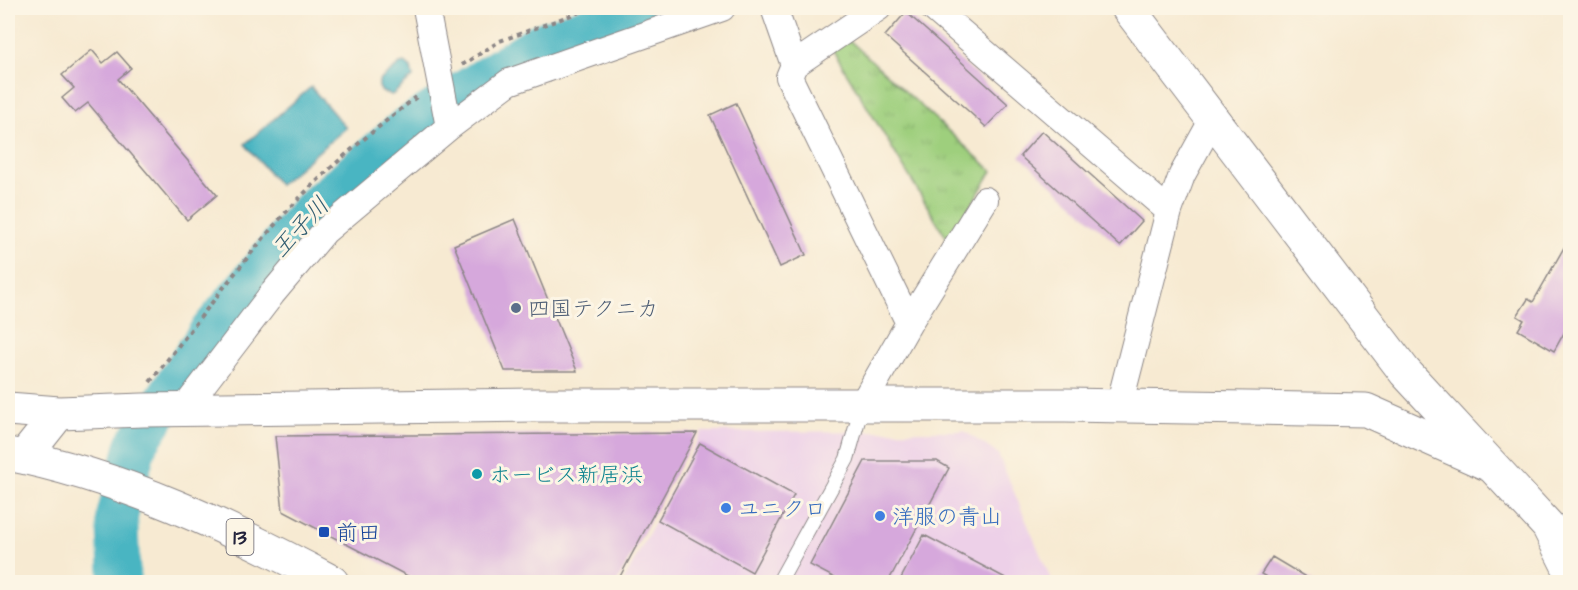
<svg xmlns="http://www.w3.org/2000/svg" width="1578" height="590" font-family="'Architects Daughter','Klee One',sans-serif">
  <defs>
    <pattern id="grass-tufts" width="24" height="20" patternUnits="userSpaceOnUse" patternTransform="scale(1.5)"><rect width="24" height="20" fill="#9ecf7d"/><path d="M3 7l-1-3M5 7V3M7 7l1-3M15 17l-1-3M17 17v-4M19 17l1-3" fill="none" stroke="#88b16d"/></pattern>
  </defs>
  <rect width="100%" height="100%" fill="#fcf5e5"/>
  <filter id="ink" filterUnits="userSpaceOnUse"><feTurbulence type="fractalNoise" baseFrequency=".0167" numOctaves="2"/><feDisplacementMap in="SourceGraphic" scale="12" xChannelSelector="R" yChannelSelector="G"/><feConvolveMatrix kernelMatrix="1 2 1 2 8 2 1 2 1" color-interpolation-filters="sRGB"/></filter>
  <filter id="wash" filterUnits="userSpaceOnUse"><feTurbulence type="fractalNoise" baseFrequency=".008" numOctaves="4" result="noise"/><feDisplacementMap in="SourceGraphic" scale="24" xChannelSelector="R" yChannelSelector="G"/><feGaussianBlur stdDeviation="1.35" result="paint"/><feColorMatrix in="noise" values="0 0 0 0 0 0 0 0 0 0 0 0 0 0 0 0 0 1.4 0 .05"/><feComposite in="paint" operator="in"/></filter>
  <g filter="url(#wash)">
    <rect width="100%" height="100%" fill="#f7ead2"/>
    <!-- built -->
    <path fill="#edd0e8" d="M964,431l34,23 54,128h-429l79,-150z"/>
    <!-- grass -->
    <path fill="url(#grass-tufts)" stroke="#60785c" stroke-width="1.5" d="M848,39l144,132 -43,71 -117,-193z"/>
    <!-- water -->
    <path fill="#48b5c2" stroke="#356c7e" stroke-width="1.5" d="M405,63l6,5 2,9 -21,18 -10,-3 -3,-5v-6l21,-17z
      M311,87l35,41 -67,57 -34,-41z"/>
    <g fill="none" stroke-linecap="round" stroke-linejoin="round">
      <!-- river -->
      <path stroke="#48b5c2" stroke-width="42" d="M120,582l-3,-65 19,-72 73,-112 79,-96 25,-28 92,-80 134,-85 105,-36"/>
    </g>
    <g id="blocks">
      <!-- building -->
      <path fill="#d6a8dc" d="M906,12l102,92 -22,23 -101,-91z
        M92,50l11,13 14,-11 14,16 -13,11 99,116 -30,25 -99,-117 -13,10 -13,-15 12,-10 -12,-13z
        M736,103l70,152 -26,12 -70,-152z
        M1042,131l100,90 -22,25 -100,-90z
        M515,219l62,152h-72l-51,-126z
        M1570,237v85l-16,29 -36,-21 6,-10 -7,-4 11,-17 5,3z
        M697,433l-80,149h-198l-136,-71 -8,-75z
        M700,443l94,52 -42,77 -94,-52z
        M865,461h72l12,7 -61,114h-56l3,-4 -25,-13z
        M924,535l89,47h-114z
        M1272,557l42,25h-39l-14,-8z"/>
    </g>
  </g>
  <g filter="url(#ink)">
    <use href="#blocks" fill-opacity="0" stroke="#8c8686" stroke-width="1.5"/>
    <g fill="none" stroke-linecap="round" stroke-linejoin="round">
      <defs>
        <path id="service" d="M779,582l68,-123 15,-53"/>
        <path id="minor" d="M426,8l23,119
          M774,8l20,57
          M878,8l-84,57 -5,12 120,246
          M933,8l236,203 -50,195
          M1169,211l13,-36 31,-56
          M862,405l47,-82 76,-123
          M184,409l88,-115 53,-63 124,-104 60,-45 213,-74"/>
        <path id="tertiary" d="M1128,8l277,364 143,154 22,44
          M8,409l51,4 84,-3 390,-5h532l301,5 126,56
          M24,457l35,-44"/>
        <path id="primary" d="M8,454c113,22 223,74 324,128"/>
      </defs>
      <!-- service casing -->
      <use href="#service" stroke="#8c8686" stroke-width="16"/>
      <!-- minor casing -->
      <use href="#minor" stroke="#8c8686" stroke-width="28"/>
      <!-- tertiary casing -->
      <use href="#tertiary" stroke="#8c8686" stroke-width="35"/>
      <!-- primary casing -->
      <use href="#primary" stroke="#8c8686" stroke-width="35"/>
      <!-- path -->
      <path stroke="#8c8686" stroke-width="4" stroke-dasharray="4.5 4.5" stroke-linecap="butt" d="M462,65l38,-24 91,-33
        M150,382c43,-54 84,-110 129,-162 41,-46 91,-87 140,-125"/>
      <!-- service -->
      <use href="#service" stroke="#fff" stroke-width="14"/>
      <!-- minor -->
      <use href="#minor" stroke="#fff" stroke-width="26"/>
      <!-- tertiary -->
      <use href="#tertiary" stroke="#fff" stroke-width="33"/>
      <!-- primary -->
      <use href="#primary" stroke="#fff" stroke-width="33"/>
    </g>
  </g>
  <!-- markers -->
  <circle fill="#5c6f8a" stroke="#fcf5e5" stroke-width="2" cx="516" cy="308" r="6"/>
  <circle fill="#0f9aa8" stroke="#fcf5e5" stroke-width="2" cx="477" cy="474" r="6"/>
  <g fill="#3f7fe0" stroke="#fcf5e5" stroke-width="2">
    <circle cx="726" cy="508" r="6"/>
    <circle cx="880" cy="516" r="6"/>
  </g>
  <rect fill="#1a4fb4" stroke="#fcf5e5" stroke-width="2" x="318" y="526" width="12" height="12" rx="3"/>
  <g text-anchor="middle" stroke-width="6" stroke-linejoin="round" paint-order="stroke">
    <!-- shield labels -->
    <rect fill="#fcf5e5" stroke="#63616e" stroke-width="1.5" x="226.5" y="519" width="27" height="36" rx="4.5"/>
    <g font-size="21" font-weight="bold" fill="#22223b">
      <text x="240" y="544">13</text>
    </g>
    <!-- service labels -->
    <g font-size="22" fill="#4e5e75" stroke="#fcf5e5" text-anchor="start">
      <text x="528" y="316">四国テクニカ</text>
    </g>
    <!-- culture labels -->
    <g font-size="22" fill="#0d838f" stroke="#fcf5e5" text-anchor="start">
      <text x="489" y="482">ホービス新居浜</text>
    </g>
    <!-- shop labels -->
    <g font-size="22" fill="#366cbe" stroke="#fcf5e5" text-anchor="start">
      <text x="738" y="516">ユニクロ</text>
      <text x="892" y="524">洋服の青山</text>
    </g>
    <!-- transit labels -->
    <g font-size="22" fill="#164399" stroke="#fcf5e5" text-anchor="start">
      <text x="336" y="540">前田</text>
    </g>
    <!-- water labels -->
    <g font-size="24" font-style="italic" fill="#315d71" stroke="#fcf5e5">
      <text transform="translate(300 227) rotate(-47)" y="8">王子川</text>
    </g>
  </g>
  <!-- margin -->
  <rect width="1578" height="590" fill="none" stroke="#fcf5e5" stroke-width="30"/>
</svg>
